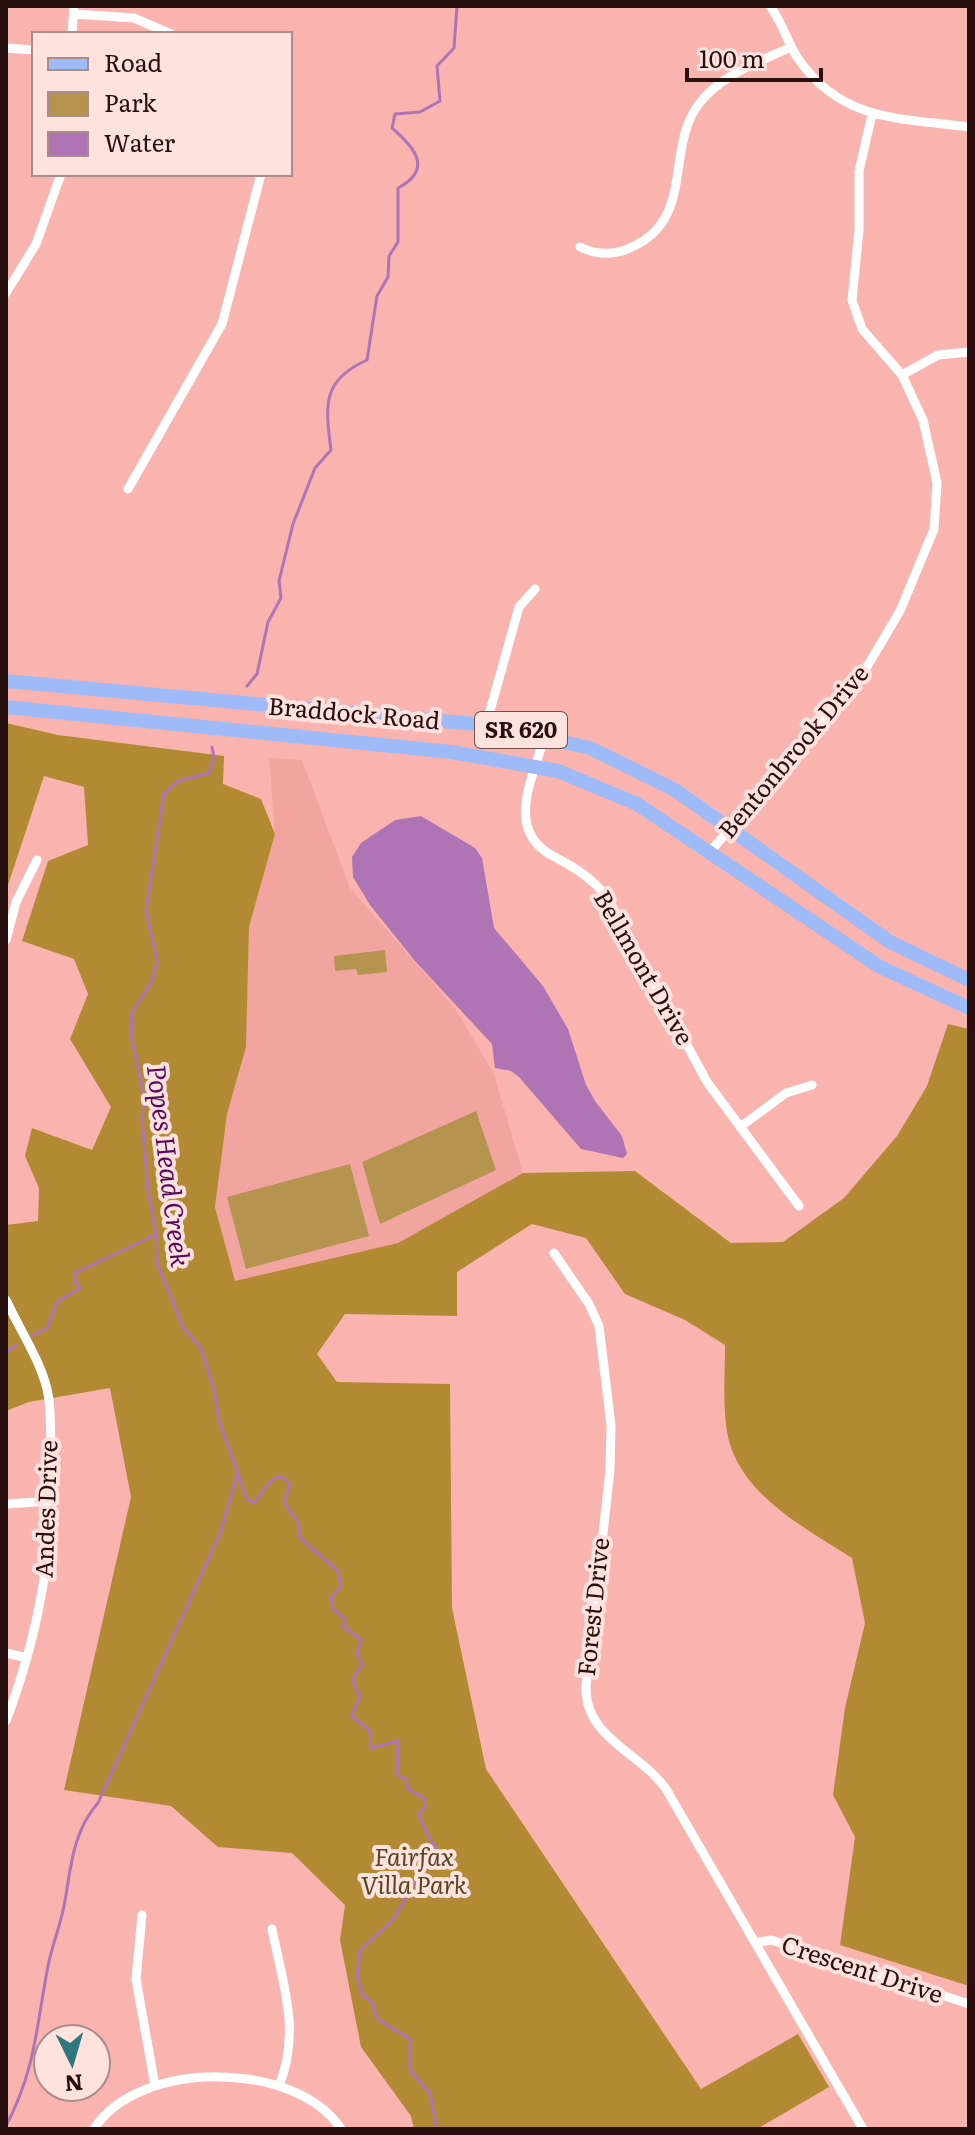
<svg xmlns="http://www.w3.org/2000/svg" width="975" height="2135" font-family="Literata,serif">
  <rect width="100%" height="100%" fill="#fab4af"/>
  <!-- built -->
  <path fill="#f2a5a0" d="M269,758l33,2 48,128 105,120 39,66 29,99 -125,70 -163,38 -20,-74 12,-93 19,-68 3,-119 26,-93z"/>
  <!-- green -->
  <path fill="#b59450" d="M385,950l2,22 -29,3 -2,-6 -21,2 -1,-15z
    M476,1111l20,59 -116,54 -18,-62z
    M350,1164l19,72 -123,33 -19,-72z"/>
  <!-- forest -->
  <path fill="#b28a33" d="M6,723l52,12 166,21 -1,28 38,15 14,35 -26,93 -3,120 -19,67 -12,93 20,74 163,-38 125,-70 112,-2 96,72 52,-1 61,-44 53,-62 30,-50 21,-62 21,5v957l-129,-41 15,-108 -22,-42 12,-87 20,-85 -13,-65c-50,-32 -119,-67 -126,-133 -3,-26 -1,-54 -1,-80l-40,-25 -60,-26 -39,-56 -54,-14 -75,48v44l-112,-2 -28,40 20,28 113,2 2,224 34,161 215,320 97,-55 31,53 -72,42h-343l-3,-13 -50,-69 -21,-107 5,-35 -53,-52 -74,-6 -47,-41 -107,-16 67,-293 -21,-109 -81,14 -23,9v-186l32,-4 1,-33 -14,-32 7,-28 60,22 19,-43 -41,-68 18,-45 -14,-35 -52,-18 26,-80 40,-16 -4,-58 -40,-11 -38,115z"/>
  <!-- water -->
  <path fill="#ae74b4" d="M421,816l54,32 7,10 12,70 49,58 25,43 18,56 9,16 27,35 5,18 -4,4 -42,-9 -62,-72 -8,-6 -16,-3 -3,-24 -77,-83 -45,-56 -17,-28 -1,-20 9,-14 34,-23z"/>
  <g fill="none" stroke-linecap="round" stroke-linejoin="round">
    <!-- stream -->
    <path stroke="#ae74b4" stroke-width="3" d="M247,686l10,-12 11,-52 13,-24 -2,-17 14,-57 22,-56 16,-18c-6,-45 -9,-70 36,-90l10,-64 11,-19 1,-21 9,-14v-54c36,-19 16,-41 -6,-60l3,-14 25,-2 20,-11 -3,-35 17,-18 3,-42
      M212,747l2,10 -5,16 -31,8 -14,12 -18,117 11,51 -5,20 -20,32 -1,23 13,60 -2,23 6,71 8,44 1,29 26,64 18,22 13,40 5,32 28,78 7,4c11,-12 10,-21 27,-27l9,8 -6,18 15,22v13l39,34 3,15 -10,11 2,12 12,10 -2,7 18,14 -4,13 5,12c-11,13 -11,17 -2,31l-9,20 19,15 1,17 27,-7 -1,34 9,4 2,10 16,9 1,9 -7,8c8,12 8,22 18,33l-44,73 -32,29 -3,27 5,18 10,7 5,17 33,20v31l20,24 7,35
      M33,1335l14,-7 10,-26 23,-14 -5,-6v-9l80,-38
      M6,1347l2,4 8,-6
      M6,2126c30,-58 30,-98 42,-160 4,-20 12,-40 16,-60 7,-37 8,-74 34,-103l122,-270 18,-61"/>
    <!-- minor -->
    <path stroke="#fff" stroke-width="9" d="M770,6c13,17 17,37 29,54 44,62 101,58 170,67
      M74,14l60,4 37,16
      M72,34l2,-28
      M6,48l28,2
      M580,247c17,8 34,9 52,0 63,-29 33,-96 66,-142 22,-30 61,-43 93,-58
      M6,293l30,-49 25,-70
      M902,375l36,-20 31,-3
      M128,489l94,-165 39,-150
      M486,725l33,-118 16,-18
      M545,735c-12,43 -41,95 8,121 21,11 39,22 54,41l100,185 92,124
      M710,852l158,-187 32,-54 34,-82 3,-46 -14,-63 -21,-45 -40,-46 -10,-29 7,-70v-59l13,-57
      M6,940l10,-38 21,-42
      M740,1127l46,-34 26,-8
      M554,1253l35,51 10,22 12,99 -1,45 -24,216c-2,52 54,66 80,103l197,340
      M6,1300c13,28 34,60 41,89 5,21 3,46 4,68 3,93 -12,176 -45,264
      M6,1504l45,-3
      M6,1653l21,5
      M142,1915l-6,64 19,107
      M272,1929c11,56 29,102 7,157
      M755,1943l16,-3 198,64
      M94,2129c44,-70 202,-69 247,0"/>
    <!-- primary -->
    <path stroke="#9fbbf7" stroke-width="14" d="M6,681l480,44 104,23 85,42 215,152 79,38
      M6,707l445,45 107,19 79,33 243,163 89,41"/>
  </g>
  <g text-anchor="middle" stroke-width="8" stroke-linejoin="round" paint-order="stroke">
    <!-- shield labels -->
    <rect fill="#ffe1de" stroke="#684f4d" stroke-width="2" x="475" y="712" width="92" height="36" rx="6"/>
    <g font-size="22" font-weight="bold" fill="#28100f">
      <text x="521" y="738">SR 620</text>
    </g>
    <!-- street labels -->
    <g font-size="24" fill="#28100f" stroke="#ffe1de">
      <text transform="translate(354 714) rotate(5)" y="8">Braddock Road</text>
      <text transform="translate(794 752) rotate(-50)" y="8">Bentonbrook Drive</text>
      <text transform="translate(643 968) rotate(60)" y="8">Bellmont Drive</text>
      <text transform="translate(47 1509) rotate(-88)" y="8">Andes Drive</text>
      <text transform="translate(594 1607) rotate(-84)" y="8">Forest Drive</text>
      <text transform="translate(862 1970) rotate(18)" y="8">Crescent Drive</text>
    </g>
    <!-- park labels -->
    <g font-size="24" font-style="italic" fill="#564521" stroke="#ffe1de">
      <text x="414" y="1866">Fairfax<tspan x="414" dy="28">Villa Park</tspan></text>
    </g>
    <!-- water labels -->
    <g font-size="26" font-style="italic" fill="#560b5e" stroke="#ffe1de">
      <text transform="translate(168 1166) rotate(83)" y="9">Popes Head Creek</text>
    </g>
  </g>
  <!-- border -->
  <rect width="975" height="2135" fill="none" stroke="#28100f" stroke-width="16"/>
  <!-- legend -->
  <rect x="32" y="32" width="260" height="144" fill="#ffe1de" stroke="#a98d8b" stroke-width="2"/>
  <rect x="48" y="58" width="40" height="12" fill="#9fbbf7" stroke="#a98d8b" stroke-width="2"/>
  <text x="104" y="72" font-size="24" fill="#28100f">Road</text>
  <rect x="48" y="92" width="40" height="24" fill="#b59450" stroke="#a98d8b" stroke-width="2"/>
  <text x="104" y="112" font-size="24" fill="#28100f">Park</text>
  <rect x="48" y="132" width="40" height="24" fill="#ae74b4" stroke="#a98d8b" stroke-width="2"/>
  <text x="104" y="152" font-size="24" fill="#28100f">Water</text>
  <!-- north arrow -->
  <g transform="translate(72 2063) rotate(175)"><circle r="38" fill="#ffe1de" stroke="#a98d8b" stroke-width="2"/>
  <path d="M0-6L14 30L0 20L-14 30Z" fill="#2e777d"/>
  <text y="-12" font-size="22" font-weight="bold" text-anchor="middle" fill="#28100f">N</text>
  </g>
  <!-- scale -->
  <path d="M687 68v12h134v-12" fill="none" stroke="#28100f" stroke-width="4"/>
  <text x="699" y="68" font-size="24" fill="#28100f" stroke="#ffe1de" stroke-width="6" paint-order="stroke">100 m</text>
</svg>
